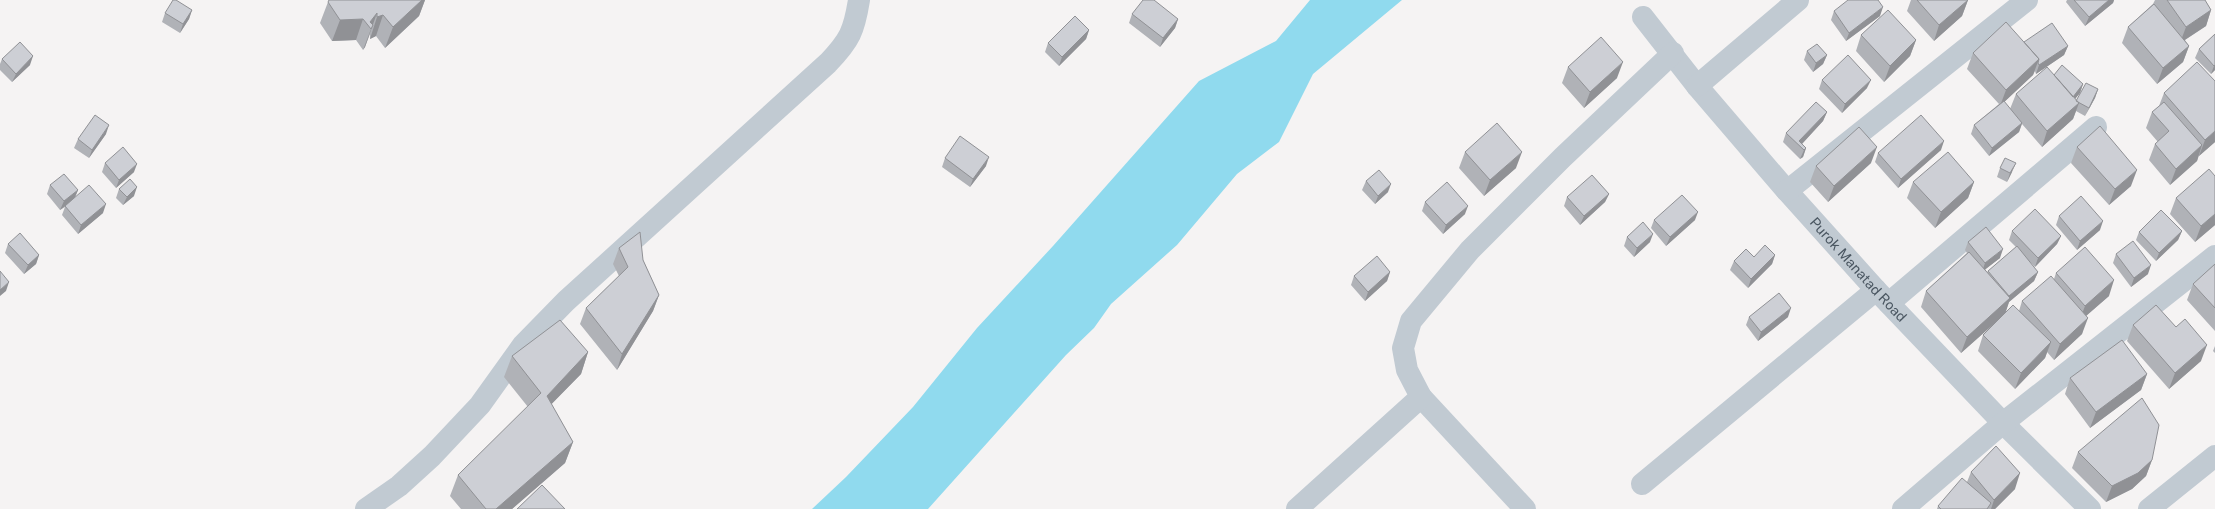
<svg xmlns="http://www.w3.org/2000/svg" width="2215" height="509" font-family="'Public Sans',sans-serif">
  <rect width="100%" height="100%" fill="#f5f3f3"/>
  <!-- water -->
  <path fill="#90daee" d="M1310,0h92l-89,74 -34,68 -42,32 -60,71 -66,59 -17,24 -28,27 -138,154h-116l34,-32 67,-70 64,-79 76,-82 146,-165 77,-40z"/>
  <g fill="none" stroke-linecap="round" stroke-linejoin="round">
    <!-- street -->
    <g stroke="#c1cad2" stroke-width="22">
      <path id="s1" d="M1643,17l54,69 90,105 89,99 127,133 87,86"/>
      <path d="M1697,86l101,-86"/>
      <path d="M1787,191l240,-191"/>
      <path d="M1889,303l207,-176"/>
      <path d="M1421,397l104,112"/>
      <path d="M1642,484l234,-194"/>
      <path d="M366,509l33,-23 33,-30 48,-51 43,-60 43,-44 262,-238c22,-23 26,-32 31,-63"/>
      <path d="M1297,509l124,-112 -14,-27 -4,-22 8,-27 59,-71 93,-93 110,-104"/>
      <path d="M1903,509l100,-86 212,-167"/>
      <path d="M2149,509l66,-53"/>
    </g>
  </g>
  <!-- wall -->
  <path fill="#b0b2b7" d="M329,0h96l-6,16 -34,32 -9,-12 -6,3v-5l-5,13 -2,3 -7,-10 -24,1 -12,-18 8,-21z
    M1911,0h57l-6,16 -28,25 -27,-30z
    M2067,0h47l-1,3 -28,23 -19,-24z
    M2155,0h50l6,10 -5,16 -21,14 4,6 -6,16 -26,22 -35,-41 6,-16 25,-23z
    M192,10l-3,9 -9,14 -18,-11 3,-9z
    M1834,11l46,5 -34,25 -15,-21z
    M1132,14l46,5 -3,9 -15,19 -31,-24z
    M1089,30l-3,9 -27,27 -14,-14 3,-9z
    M2215,34v36l-4,4 -16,-16 4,-9z
    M1861,35l55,5 -6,16 -26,26 -28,-31z
    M2024,42l44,4 -4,9 -28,19 -1,-3 -2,4 -29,27 6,7 6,-15 38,-19 29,9 -3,9 -5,6 1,2 22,-12 -3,9 -10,18 -9,-5 -3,8 -31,28 -20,-23 -3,8 -30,24 -18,-22 3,-9 25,-21 -32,-35 6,-16z
    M1807,51l20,4 -4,9 -10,8 -9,-12z
    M2,59l28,6 -18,17 -12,-12v-6z
    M1568,67l49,11 -33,30 -22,-25z
    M1822,80l45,8 -25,25 -23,-24z
    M2164,93l51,49 -16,14v-1l-2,6 -27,24 -21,-25 6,-16 3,-2 -12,-14 6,-16 7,-6z
    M1827,112l-4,9 -21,23 4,4 -3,9 -3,2 -17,-17 3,-9z
    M106,134l-17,24 -15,-10 4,-9z
    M2077,147l54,39 -22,19 -38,-42z
    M1941,150l-43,38 -23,-26 3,-9z
    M1465,152l51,16 -32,28 -25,-28z
    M945,158l41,8 -16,21 -28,-20z
    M105,163l29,9 -18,16 -14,-16z
    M1871,163l-43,39 -18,-20 6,-16z
    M2000,168l12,4 -5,10 -10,-5z
    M2215,176v49l-20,17 -25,-28 6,-16z
    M1366,181l22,11 -13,12 -13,-14z
    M1913,182h61l-6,16 -33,30 -28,-30z
    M50,185l28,5 -3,8 28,15 -25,21 -16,-19 3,-8 -5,3 -13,-16z
    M119,189l15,7 -11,9 -7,-7z
    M1609,194l-4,8 -25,23 -16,-19 3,-9z
    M1425,202l40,12 -22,20 -21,-23z
    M2059,216l41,14 -23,20 -21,-25z
    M1654,220h41l-29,26 -15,-18z
    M2012,231l49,5 -4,8 -22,23 -8,-8 11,13 -4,9 -25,21 -4,12 -44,39 -40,-46 5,-16 41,-38 -2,-3 3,-8 32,16 -15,11 2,3 29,-25 -7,-7z
    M2182,231l-4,9 -22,21 -20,-21 3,-8z
    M1627,237l23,5 -16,15 -10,-11z
    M8,244l31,11 -3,9 -12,10 -19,-21z
    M619,248l24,12 16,35 -6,16 -36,59 -37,-46 6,-16 33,-32 -6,-12z
    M2116,254l32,20 -17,13 -18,-24z
    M1775,255l-3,9 -24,24 -18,-18 4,-9 20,-4z
    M2215,264v67l-28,-31 6,-16z
    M1390,272l-3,9 -22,20 -14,-16 3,-9z
    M2056,273l53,23 -23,20 -4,18 -28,26 -7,-8 -2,6 -30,31 -37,-38 5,-16 36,-24 3,-10 32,-22z
    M1749,317h39l-30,24 -12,-16z
    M2133,325l68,36 -32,28 -42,-48z
    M2215,346v7l-2,-2z
    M588,352l-7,22 -30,30 22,38 -8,21 -53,46h-51l-11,-13 8,-21 70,-68 -24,-30 8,-21z
    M2147,374l-6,16 -51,38 -25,-34 5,-16z
    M2078,452l74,8 -6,16 -14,13 -26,13 -34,-34z
    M1971,472l44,17 -20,20h-58l1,-3 29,-24z"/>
  <!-- shaded-wall -->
  <path fill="#909195" d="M422,0h3l-6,16 -34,32 8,-21z
    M1968,0l-6,16 -28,25 5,-16z
    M2109,0h5l-1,3 -28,23 4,-9z
    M1883,7l-3,9 -34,25 3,-8z
    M192,10l-3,9 -9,14 3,-9z
    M2211,10l-5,16 -26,17 6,-16z
    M377,13l-12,34 -2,3 8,-21 -1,-7z
    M383,15l-7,21 -6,3 7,-22z
    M363,19l-7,21 -24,1 8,-21z
    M1178,19l-3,9 -15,19 3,-9z
    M1089,30l-3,9 -27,27 3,-9z
    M1916,40l-6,16 -26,26 6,-16z
    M2068,46l-4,9 -28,19 3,-9z
    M2189,46l-6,16 -26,22 6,-16z
    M1827,55l-4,9 -10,8 3,-9z
    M33,56l-3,9 -18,17 4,-8z
    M2039,59l-6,16 -33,31 6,-16z
    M1623,62l-6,16 -33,30 6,-16z
    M2215,65v5l-4,4 3,-8z
    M1871,80l-4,8 -25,25 3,-9z
    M2083,84l-3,9 -11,13 3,-9z
    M2098,89l-3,9 -10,18 4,-8z
    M2079,103l-6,16 -31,28 5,-16z
    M1827,112l-4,9 -23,25 -1,-5z
    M2022,123l-3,9 -30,24 3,-8z
    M109,125l-3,9 -17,24 3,-8z
    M2215,131v11l-16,14 6,-16z
    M1944,141l-3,9 -43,38 3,-9z
    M2202,145l-5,16 -27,24 6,-16z
    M1877,147l-6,16 -43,39 6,-16z
    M1806,148l-3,9 -3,2 4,-9z
    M1522,152l-6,16 -32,28 6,-16z
    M989,157l-3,9 -16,21 3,-8z
    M2016,163l-4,9 -5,10 3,-9z
    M137,164l-3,8 -18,16 3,-8z
    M2137,170l-6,16 -22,19 6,-16z
    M1974,182l-6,16 -33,30 6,-16z
    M1391,184l-3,8 -13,12 3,-8z
    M137,187l-3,9 -11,9 4,-8z
    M78,190l-4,9 -14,11 4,-9z
    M1609,194l-4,8 -25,23 4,-9z
    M106,204l-3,9 -25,21 3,-9z
    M1468,206l-3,8 -22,20 3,-9z
    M1698,212l-3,8 -29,26 4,-9z
    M2215,214v11l-20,17 6,-16z
    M2103,221l-3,9 -23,20 3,-9z
    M2182,231l-4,9 -22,21 3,-8z
    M1653,234l-3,8 -16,15 3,-9z
    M2061,236l-4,8 -22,23 3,-9z
    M2003,249l-3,9 -18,14 3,-9z
    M39,255l-3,9 -12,10 4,-9z
    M1775,255l-3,9 -24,24 3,-9z
    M2151,265l-3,9 -17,13 3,-9z
    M1390,272l-3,9 -22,20 3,-9z
    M2038,272l-4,9 -25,21 -4,12 -44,39 6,-16 41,-41z
    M2114,280l-5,16 -30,26 6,-16z
    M9,282l-3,9 -6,5v-6z
    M659,295l-6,16 -36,59 5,-16z
    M1791,308l-3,9 -30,24 3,-9z
    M2088,318l-6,16 -28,26 6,-16z
    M2051,342l-6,16 -30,31 6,-16z
    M2207,345l-6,16 -32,28 6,-16z
    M588,352l-7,22 -42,43 8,-21z
    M2147,374l-6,16 -51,38 6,-16z
    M573,442l-8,21 -53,46h-16z
    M2152,460l-6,16 -14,13 -26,13 6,-16z
    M2020,473l-5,16 -20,20h-4l3,-9z"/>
  <!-- building -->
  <path fill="#cdcfd5" stroke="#909195" d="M173,0h3l16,10 -9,14 -18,-11z
    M329,0h93l-29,27 -10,-12 -6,2v-4l-7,9 3,3 -2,4 -8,-10 -23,1 -12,-18z
    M1143,0h11l24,19 -15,19 -31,-24z
    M1848,0h30l5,7 -34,26 -15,-22z
    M1917,0h51l-29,25z
    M2074,0h35l-20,17z
    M2167,0h38l6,10 -25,17z
    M2154,4l35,42 -26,22 -35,-41z
    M1888,10l28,30 -26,26 -29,-31z
    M1075,16l14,14 -27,27 -14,-14z
    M2006,22l33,37 -33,31 -33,-37z
    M2052,23l16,23 -29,19 -1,-2 1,-4 -15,-17z
    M2215,34v31l-1,1 -15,-17z
    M1601,37l22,25 -33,30 -22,-25z
    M20,42l13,14 -17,18 -14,-15z
    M1817,44l10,11 -11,8 -9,-12z
    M1848,55l23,25 -26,24 -23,-24z
    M2197,62l18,19v50l-10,9 -41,-47z
    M2062,65l21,19 -10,13 -19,-22z
    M2047,67l32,36 -32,28 -31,-37z
    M2086,83l12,6 -9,19 -13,-7z
    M2004,101l18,22 -30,25 -18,-23z
    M1816,102l11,10 -28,29 7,7 -2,2 -18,-17z
    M2164,102l38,43 -26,24 -21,-25 14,-13 -17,-19z
    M95,115l14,10 -17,25 -14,-11z
    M1921,115l23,26 -43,38 -23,-26z
    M1497,123l25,29 -32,28 -25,-28z
    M2100,126l37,44 -22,19 -38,-42z
    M1859,127l18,20 -43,39 -18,-20z
    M960,136l29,21 -16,22 -28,-21z
    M123,147l14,17 -18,16 -14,-17z
    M1948,152l26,30 -33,30 -28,-30z
    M2005,158l11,5 -6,10 -10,-5z
    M2209,169l6,7v38l-14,12 -25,-28z
    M1379,170l12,14 -13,12 -12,-15z
    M64,174l14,16 -14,11 -14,-16z
    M1592,175l17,19 -25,22 -17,-19z
    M130,179l7,8 -10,10 -8,-8z
    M1447,182l21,24 -22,19 -21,-23z
    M89,185l17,19 -25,21 -16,-19z
    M1682,195l16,17 -28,25 -16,-17z
    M2081,196l22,25 -23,20 -21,-25z
    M2035,209l26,27 -23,22 -26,-27z
    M2161,210l21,21 -23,22 -20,-21z
    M1643,222l10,12 -16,14 -10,-11z
    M1986,227l17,22 -18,14 -17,-21z
    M640,232l3,28 16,35 -37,59 -36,-46 42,-41 -9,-19z
    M20,233l19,22 -11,10 -20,-21z
    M2133,241l18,24 -17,13 -18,-24z
    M1765,245l10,10 -24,24 -17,-18 12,-12 8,8z
    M2017,246l21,26 -29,24 -21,-25z
    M2085,247l29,33 -29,26 -29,-33z
    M1969,252l41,46 -43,39 -41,-46z
    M1377,256l13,16 -22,20 -14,-16z
    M2215,264v44l-22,-24z
    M0,271l9,11 -9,8z
    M2051,276l37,42 -28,26 -38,-43z
    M1779,293l12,15 -30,24 -12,-15z
    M2013,305l38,37 -30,31 -38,-38z
    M2156,305l20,22 9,-8 22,26 -32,28 -42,-48z
    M560,320l28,32 -41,44 26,46 -77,67h-10l-28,-34 83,-82 -29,-37z
    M2122,340l25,34 -51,38 -26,-34z
    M2142,398l17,27 -7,35 -14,13 -26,13 -34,-34z
    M1996,446l24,27 -26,27 -23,-28z
    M1962,478l29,25 -4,6h-46l-3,-3z
    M542,485l23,24h-48z"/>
  <g text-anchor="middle" stroke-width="3.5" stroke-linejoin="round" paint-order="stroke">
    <!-- street labels -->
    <g font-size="14" fill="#4a5661" stroke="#fff">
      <text dy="5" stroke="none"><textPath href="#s1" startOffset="332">Purok Manatad Road</textPath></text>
    </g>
  </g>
</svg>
